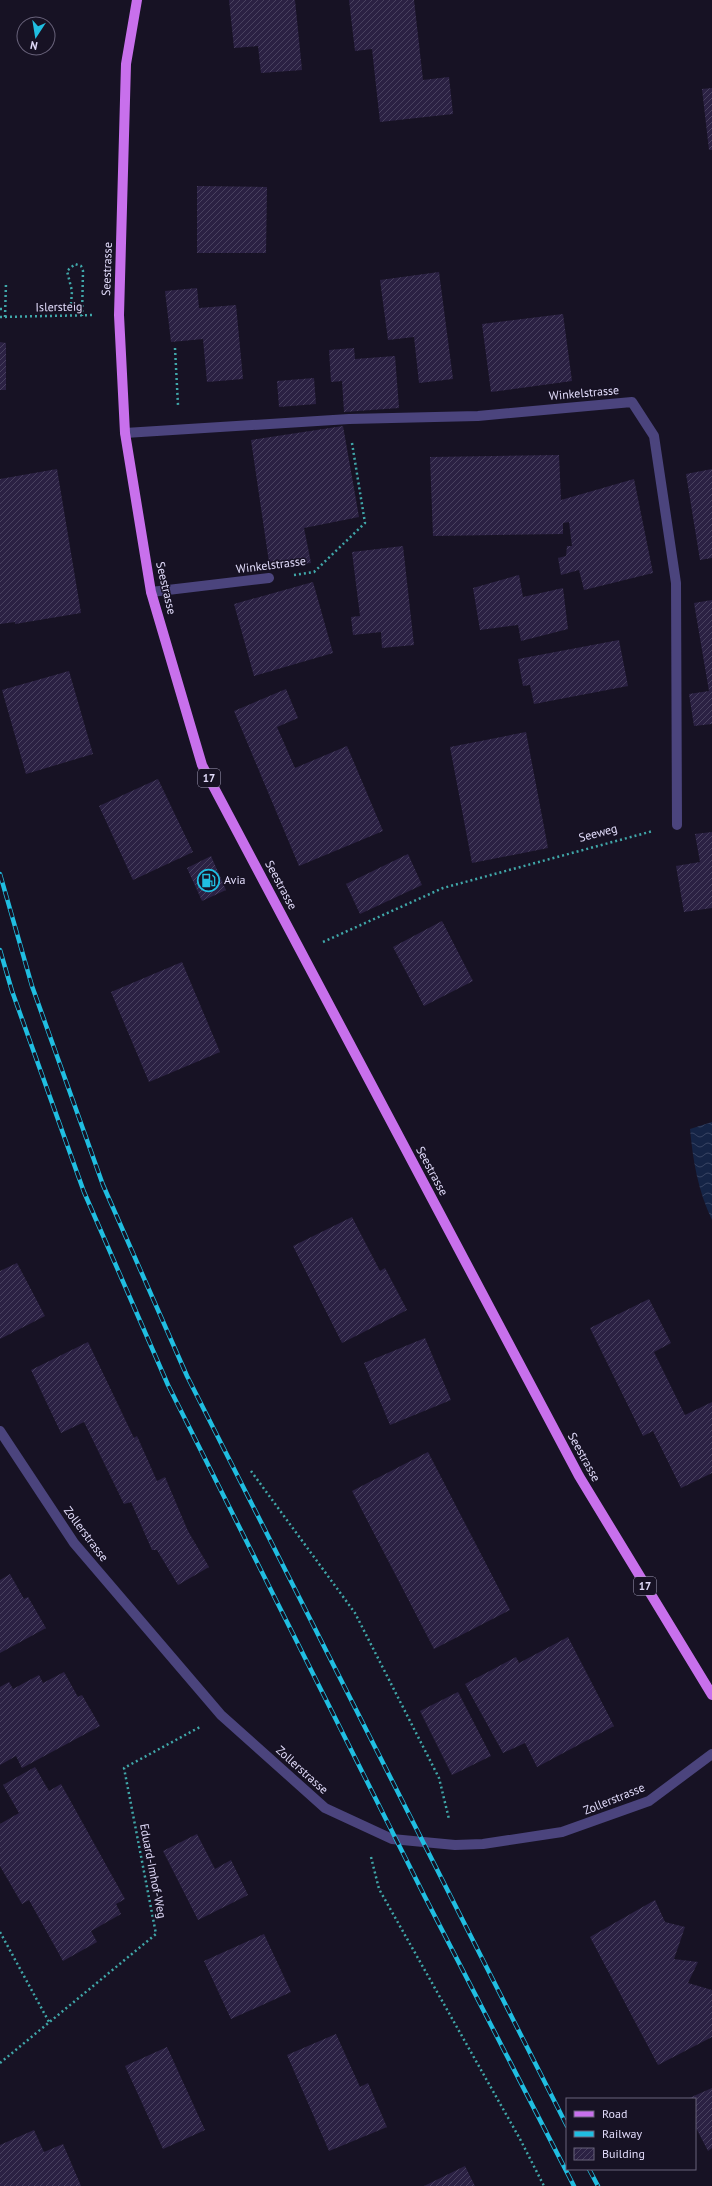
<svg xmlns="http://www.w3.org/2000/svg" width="712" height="2186" font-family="'PT Sans',sans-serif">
  <defs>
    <pattern id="water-waves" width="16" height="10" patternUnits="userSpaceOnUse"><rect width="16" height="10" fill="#152446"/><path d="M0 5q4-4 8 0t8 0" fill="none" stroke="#374362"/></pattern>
    <pattern id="building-hatch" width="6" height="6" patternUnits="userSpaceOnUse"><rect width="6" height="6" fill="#2b2143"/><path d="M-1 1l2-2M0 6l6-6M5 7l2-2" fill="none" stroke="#49415f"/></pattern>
  </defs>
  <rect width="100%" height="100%" fill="#171224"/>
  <!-- water -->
  <path fill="url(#water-waves)" d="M712,1122v98c-14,-29 -19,-59 -22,-91z"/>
  <!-- building -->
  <path fill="url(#building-hatch)" d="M229,0h66l7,70 -41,3 -3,-27 -24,2z
    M349,0h65l9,80 26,-3 4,37 -73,8 -8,-73 -17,2z
    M712,88v62h-3l-7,-61z
    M197,186l70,1 -1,66h-69z
    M439,272l14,107 -34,4 -5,-46 -26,3 -8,-60z
    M197,288l2,20 37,-3 7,74 -36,3 -4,-43 -32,3 -6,-51z
    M563,314l9,67 -81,11 -9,-68z
    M0,342l6,1v47h-6z
    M354,348l1,11 40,-3 4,52 -55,4 -2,-31 -11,1 -2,-32z
    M314,378l2,26 -37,3 -2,-26z
    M343,426l16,91 -55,11 7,35 -41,6 -19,-129z
    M559,455l2,45 73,-21 19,94 -69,17 -5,-20 -18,5 -3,-17 8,-2 1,-10h5l-3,-24 -6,1v11l-130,2 -3,-79z
    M57,469l24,144 -66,11v-2l-15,2v-145z
    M712,469v89l-12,2 -14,-86z
    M403,546l11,99 -32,3 -1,-16 -28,3 -2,-18 9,-1 -8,-64z
    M519,575l4,22 40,-9 5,41 -47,12 -3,-16 -38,5 -7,-42z
    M313,582l20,71 -79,23 -20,-72z
    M712,600v124l-18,2 -5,-32 20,-3 -15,-88z
    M619,640l9,46 -94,18 -4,-19 -7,1 -5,-27z
    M69,671l24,83 -67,20 -24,-84z
    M286,689l12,29 -21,9 18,41 52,-22 36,85 -84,35 -65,-155z
    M526,732l22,116 -76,15 -22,-116z
    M158,779l35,73 -60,28 -34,-74z
    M712,832v76l-28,4 -8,-46 24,-4 -5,-28z
    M408,854l14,31 -62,29 -14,-30z
    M211,856l15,34 -24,11 -15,-33z
    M442,921l31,60 -49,25 -31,-59z
    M182,962l38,90 -71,30 -38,-90z
    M352,1217l28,54 5,-3 22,42 -65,33 -49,-97z
    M17,1263l28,53 -45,23v-68z
    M649,1299l22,44 -17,9 31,63 27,-13v71l-31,15 -28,-57 -10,5 -53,-108z
    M425,1338l26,62 -61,25 -26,-62z
    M88,1342l46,96 3,-2 20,45 8,-4 23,54 21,36 -31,18 -21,-35h-5l-21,-48 -7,2 -40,-82 -23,11 -30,-63z
    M428,1452l82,158 -76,39 -82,-158z
    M10,1574l14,25 4,-2 18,31 -46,25v-73z
    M568,1637l46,89 -77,41 -12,-24 -22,10 -38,-69 51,-27 3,6z
    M64,1672l14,25 4,-2 18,31 -78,42 -6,-12 -16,9v-78l9,-5 4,7 26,-14 4,8z
    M458,1692l33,64 -39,19 -32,-64z
    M35,1767l14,24 12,-7 64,115 -9,5 5,10 -30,17 6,11 -34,19 -34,-61 -7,4 -22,-38v-42l19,-11 -16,-28z
    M197,1834l18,35 16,-9 17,35 -50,25 -35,-69z
    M655,1900l10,22 20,5 -11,32 24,3 -10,21 24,7v47l-54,28 -68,-128z
    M264,1934l27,58 -60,27 -27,-58z
    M336,2034l24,53 8,-4 19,44 -58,24 -42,-96z
    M167,2047l38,83 -42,19 -38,-83z
    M712,2088v60l-4,3 -13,-25v-27h-8z
    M34,2130l10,22 19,-8 18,42h-81v-41z
    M465,2166l10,20h-51z"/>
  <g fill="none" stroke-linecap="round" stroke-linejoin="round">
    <!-- path -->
    <path stroke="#40a7a9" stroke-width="2.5" stroke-dasharray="2 3" stroke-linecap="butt" d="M71,304l1,-13 -5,-20 8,-7 6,2 2,5 -1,45
      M0,309h4
      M0,317l95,-2
      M5,317l1,-34
      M175,348l3,57
      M294,575l20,-3 51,-49 -13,-80
      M323,942l120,-54 210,-57
      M251,1471l104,142 84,165 10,41
      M371,1857l8,32 141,250 24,47
      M0,1932l49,90
      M0,2063l156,-129 -32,-166 76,-41"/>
    <!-- minor -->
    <path stroke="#4b447d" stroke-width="10" d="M125,433l224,-14 129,-3 154,-14 22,34 22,147 1,242
      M151,592l118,-14
      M0,1431l74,112 147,172 104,93 67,31 63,6 28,-1 79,-12 87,-31 63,-47"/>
    <!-- major -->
    <path stroke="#c870ec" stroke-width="10" d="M137,0l-11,64 -7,251 6,118 26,159 51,173 377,711 133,219"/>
    <defs>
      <path id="rail" d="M0,874l32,112 71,199 84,191 380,750
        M0,950l12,41 72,201 84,193 257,512 149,289
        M589,2169l9,17"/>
    </defs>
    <!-- rail casing -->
    <use href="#rail" stroke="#20bee1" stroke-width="4.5"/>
    <!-- rail -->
    <use href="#rail" stroke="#171224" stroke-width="3" stroke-dasharray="9" stroke-linecap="butt"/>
  </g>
  <!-- icons -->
  <defs>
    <symbol id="fuel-ring" viewBox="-11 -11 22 22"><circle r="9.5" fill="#171224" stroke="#20bee1" stroke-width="1.5"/><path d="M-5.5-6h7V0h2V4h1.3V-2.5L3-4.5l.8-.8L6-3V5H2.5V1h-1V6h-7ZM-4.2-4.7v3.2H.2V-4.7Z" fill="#20bee1"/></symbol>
  </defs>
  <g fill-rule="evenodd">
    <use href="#fuel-ring" x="196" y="868" width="25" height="25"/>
  </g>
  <g text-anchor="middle" stroke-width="3" stroke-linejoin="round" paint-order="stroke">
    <!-- shield labels -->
    <g fill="#171224" stroke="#a49fba" stroke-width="1">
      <rect x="198" y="769" width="22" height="18" rx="3"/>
      <rect x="634" y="1577" width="22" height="18" rx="3"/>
    </g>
    <g font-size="11" font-weight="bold" fill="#e1dbfa">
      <text x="209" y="782">17</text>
      <text x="645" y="1590">17</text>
    </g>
    <!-- street labels -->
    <g font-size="12" fill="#e1dbfa" stroke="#171224">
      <text transform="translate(107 269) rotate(-88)" y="4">Seestrasse</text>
      <text transform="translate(59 307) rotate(-1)" y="4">Islersteig</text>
      <text transform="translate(584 393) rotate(-5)" y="4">Winkelstrasse</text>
      <text transform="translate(271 565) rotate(-7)" y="4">Winkelstrasse</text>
      <text transform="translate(166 588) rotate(77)" y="4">Seestrasse</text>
      <text transform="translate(598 833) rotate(-15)" y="4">Seeweg</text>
      <text transform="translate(281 885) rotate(62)" y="4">Seestrasse</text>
      <text transform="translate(432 1171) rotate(62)" y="4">Seestrasse</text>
      <text transform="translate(584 1457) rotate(61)" y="4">Seestrasse</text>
      <text transform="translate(86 1534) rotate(53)" y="4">Zollerstrasse</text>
      <text transform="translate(302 1770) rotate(42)" y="4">Zollerstrasse</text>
      <text transform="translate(614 1799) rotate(-22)" y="4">Zollerstrasse</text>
      <text transform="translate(153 1871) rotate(79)" y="4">Eduard-Imhof-Weg</text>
    </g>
    <!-- poi labels -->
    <g font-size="12" fill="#e1dbfa" stroke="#171224" text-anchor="start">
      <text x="224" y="884">Avia</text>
    </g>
  </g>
  <!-- legend -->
  <rect x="566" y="2098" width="130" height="72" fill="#171224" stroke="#68627a"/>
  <rect x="574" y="2111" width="20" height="6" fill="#c870ec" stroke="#68627a"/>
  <text x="602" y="2118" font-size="12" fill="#e1dbfa">Road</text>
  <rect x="574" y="2131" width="20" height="6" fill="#20bee1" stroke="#68627a"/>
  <text x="602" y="2138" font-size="12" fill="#e1dbfa">Railway</text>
  <rect x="574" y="2148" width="20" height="12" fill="url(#building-hatch)" stroke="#68627a"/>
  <text x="602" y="2158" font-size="12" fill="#e1dbfa">Building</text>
  <!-- north arrow -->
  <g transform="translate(36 36) rotate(192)"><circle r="19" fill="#171224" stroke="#68627a"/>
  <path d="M0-3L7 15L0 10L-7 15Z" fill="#20bee1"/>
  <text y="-6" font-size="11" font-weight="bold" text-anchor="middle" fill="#e1dbfa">N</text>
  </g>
</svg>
